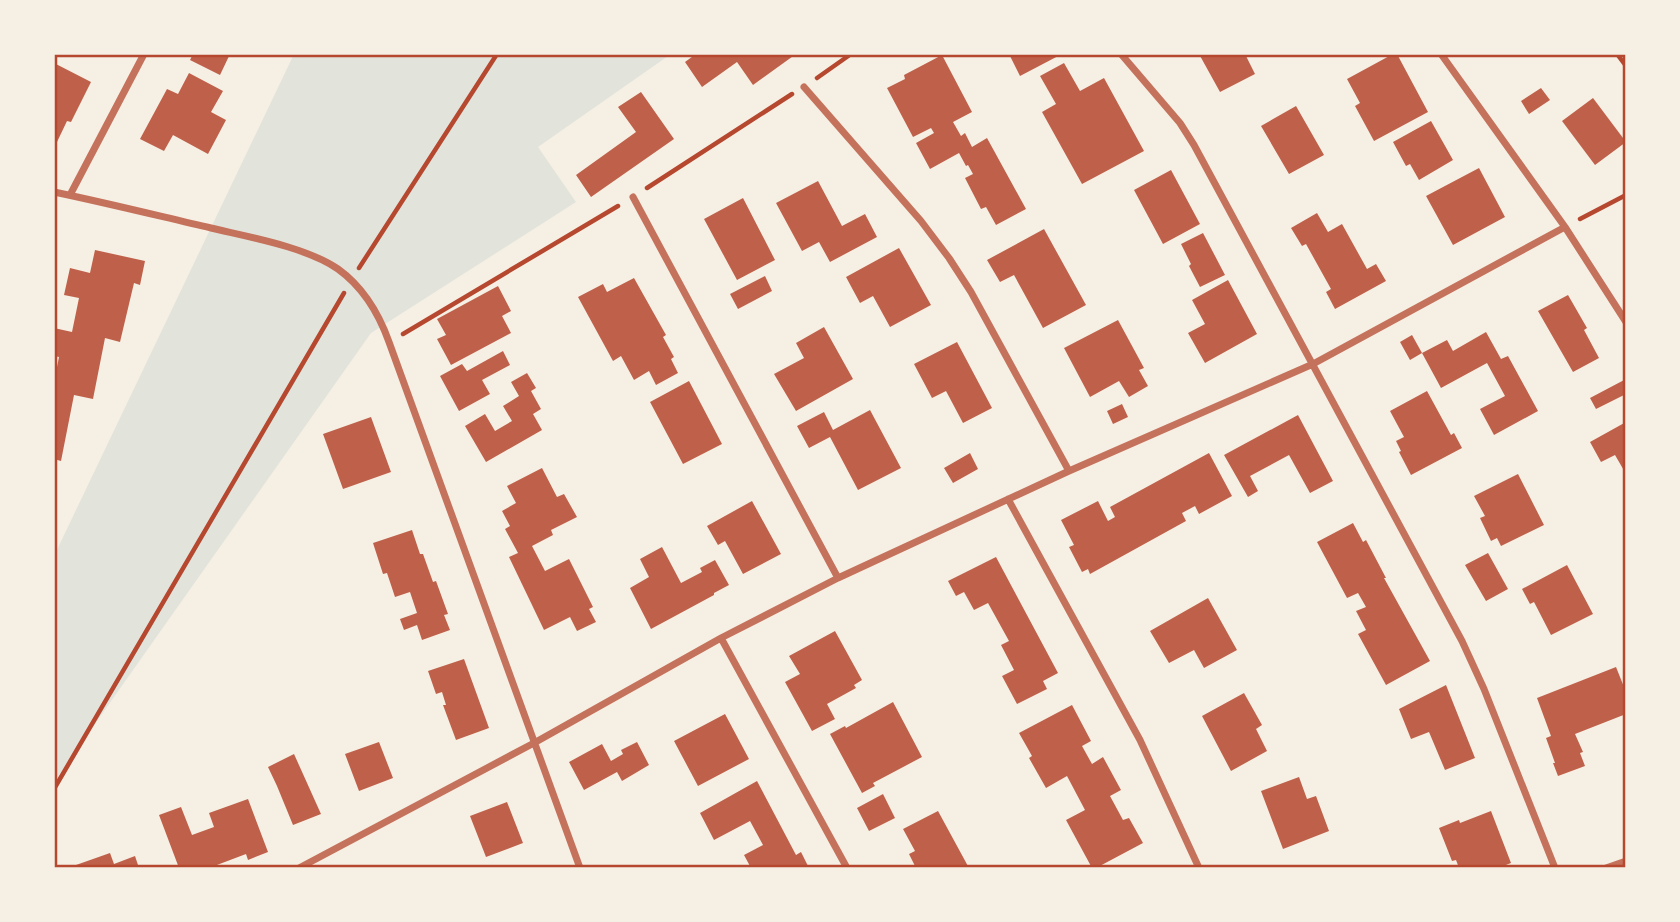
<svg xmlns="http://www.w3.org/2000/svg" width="1680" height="922" font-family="'PT Sans Narrow',sans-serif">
  <rect width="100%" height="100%" fill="#f6efe4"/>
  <!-- green -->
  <path fill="#e2e4dc" d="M294,54h377l-133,93 38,55 -205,131 -317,449v-226z"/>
  <!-- building -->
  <path fill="#bf614a" d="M193,54h37l-10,21 -30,-15z
    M696,54h100l-43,31 -16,-23 -35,25 -17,-25z
    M1009,54h53l-42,22z
    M1199,54h46l10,20 -35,18z
    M1393,54h4l31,58 -54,29 -19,-35 5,-3 -13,-24z
    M942,55l30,57 -19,10 8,14 4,-3 7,14 15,-9 39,71 -30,16 -10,-18 -5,2 -16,-31 8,-4 -5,-9 -2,1 -7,-13 -29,16 -14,-26 18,-10 -3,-5 -18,9 -26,-49 18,-9 -1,-4z
    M54,63l37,19 -20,40 -4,-1 -10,21 -3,-1z
    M1064,63l16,28 24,-13 40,73 -62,33 -40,-72 14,-8 -16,-28z
    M189,73l34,18 -12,21 15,8 -18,34 -35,-19 -9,16 -24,-12 27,-50 11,5z
    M1541,88l9,12 -21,14 -8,-13z
    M641,92l33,47 -83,58 -15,-22 60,-43 -18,-25z
    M1593,98l33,44 -31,23 -33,-44z
    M1296,106l28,49 -35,19 -28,-48z
    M1431,121l22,39 -34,20 -9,-16 -4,2 -13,-24z
    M1479,168l26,49 -52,28 -27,-49z
    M1171,170l29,54 -37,20 -29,-54z
    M818,181l24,45 23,-12 12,23 -47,25 -11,-20 -17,9 -26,-48z
    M743,198l32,62 -38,20 -33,-61z
    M1317,213l11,19 14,-8 25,45 9,-5 10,17 -51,28 -9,-17 5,-3 -25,-45 -4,2 -11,-18z
    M1044,229l42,76 -43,23 -29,-53 -14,7 -13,-22z
    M1203,233l22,42 -25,12 -11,-21 2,-2 -10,-20z
    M899,248l32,57 -41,22 -17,-31 -13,7 -14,-26z
    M95,250l50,11 -5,24 -6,-2 -14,59 -15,-4 -12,61 -19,-4 -13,66 -7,-2v-77l5,-25 -5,-1v-28l18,4 7,-34 -15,-3 6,-27 20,5z
    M765,276l7,15 -34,18 -8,-15z
    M634,278l32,57 -3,2 11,20 -3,2 7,14 -22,12 -7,-14 -15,9 -13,-24 -8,5 -35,-64 25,-13 4,8z
    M1228,280l29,54 -52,29 -17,-30 17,-9 -13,-24z
    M498,286l13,25 -9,5 9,17 -60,32 -14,-26 9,-4 -9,-16z
    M1568,295l19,33 -3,2 15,28 -26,14 -35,-61z
    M1118,320l26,48 -5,2 9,16 -19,11 -10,-16 -29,16 -26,-49z
    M824,327l29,52 -57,32 -22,-37 30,-16 -8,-15z
    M1486,332l15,27 7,-3 30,55 -44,24 -14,-26 25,-13 -18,-33 -46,25 -19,-35 25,-13 6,11z
    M1412,335l10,18 -12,7 -10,-18z
    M957,342l35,66 -29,15 -17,-32 -14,7 -18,-34z
    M503,351l7,14 -28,15 8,14 -31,17 -19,-35 22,-12 5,7z
    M527,373l9,15 -5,3 10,18 -8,5 9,16 -56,32 -21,-36 20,-12 10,17 17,-10 -9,-15 16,-10 -8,-14z
    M1626,379v15l-30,15 -6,-11z
    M689,381l33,63 -39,20 -33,-62z
    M1427,391l24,44 3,-2 8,15 -51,27 -12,-23 2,-1 -5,-10 8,-4 -14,-26z
    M1122,404l6,13 -15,7 -6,-13z
    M870,410l31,58 -43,22 -28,-53 -21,11 -12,-22 27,-14 9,18z
    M1298,415l35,66 -23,12 -21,-38 -39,21 8,15 -10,6 -24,-42z
    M371,417l20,55 -48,17 -20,-55z
    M1626,422v52l-11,-19 -14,7 -11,-20z
    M970,453l8,16 -25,14 -9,-15z
    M1209,453l23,43 -33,18 -4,-8 -13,7 4,8 -96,53 -2,-5 -6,3 -13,-25 5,-2 -13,-25 37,-19 10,20 7,-4 -5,-10z
    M542,468l15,29 7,-3 13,23 -26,13 2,5 -21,11 13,25 24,-12 24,48 -4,2 7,13 -19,9 -7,-14 -26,13 -35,-73 9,-4 -13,-24 5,-3 -8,-15 14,-8 -9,-17z
    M1518,474l26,51 -43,21 -4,-8 -6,3 -11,-23 5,-2 -11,-20z
    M752,501l29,53 -38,20 -18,-33 -7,4 -11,-19z
    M1353,523l10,19 3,-2 20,38h-2l46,83 -44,24 -28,-51 8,-4 -10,-19 10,-4 -8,-14 -11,5 -30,-56z
    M412,530l8,24h3l10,28 3,-1 12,33 -4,1 6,15 -28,10 -5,-15 -13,5 -4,-11 17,-6 -7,-21 -15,5 -8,-24 -4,1 -10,-31z
    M662,547l19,36 21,-11 -2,-4 15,-8 14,25 -15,8v2l-63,34 -21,-41 19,-11 -9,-18z
    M1488,553l20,36 -22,12 -21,-36z
    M996,557l62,116 -15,8 4,8 -30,15 -15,-28 12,-6 -13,-25 8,-4 -21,-38 -14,7 -10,-18 -8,4 -8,-15z
    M1567,565l26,49 -42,21 -17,-33 -4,2 -8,-15z
    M1208,598l29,52 -33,18 -10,-18 -25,13 -19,-32z
    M835,631l27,49 -8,5 2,3 -29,16 8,15 -23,12 -27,-49 15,-8 -11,-18z
    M464,659l25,69 -33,12 -13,-35h3l-4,-13 -6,2 -8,-23z
    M1616,667l10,25v22l-51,20 8,18 -3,1 5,13 -27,10 -5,-13h2l-9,-25 5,-2 -14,-38z
    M1446,685l29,73 -30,12 -16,-38 -18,7 -12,-30z
    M1244,693l18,32 -6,4 11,22 -36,20 -29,-55z
    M893,702l29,55 -49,26 2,3 -13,7 -32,-59 15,-8 1,2z
    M1072,705l19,36 -9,5 10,18 11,-7 18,33 -11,6 13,24 6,-2 14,25 -47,25h-4l-26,-48 19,-10 -18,-34 -21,12 -17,-30 3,-2 -13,-23z
    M725,714l24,45 -51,27 -24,-45z
    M379,742l14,36 -34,13 -14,-37z
    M637,742l12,23 -27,16 -5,-9 -33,18 -15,-28 33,-18 9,17 12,-7 -2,-4z
    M294,754l27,60 -28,11 -16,-39 -9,-19z
    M1299,777l8,22 9,-3 13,35 -46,18 -22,-58z
    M757,781l39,74 5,-3 8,16h-58l-7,-13 19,-10 -13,-24 -36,19 -14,-27z
    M883,794l12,24 -26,13 -12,-23z
    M248,799l20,53 -20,8 -2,-6 -37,14h-30l-20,-53 22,-8 11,28 22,-8 -5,-14z
    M507,802l16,41 -37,14 -16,-41z
    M938,811l31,57h-53l-7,-14 6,-3 -12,-22z
    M1491,811l20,52 -13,5h-39l-3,-8 -4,1 -13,-33 20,-8 1,3z
    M110,853l4,11 21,-8 4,12h-62l-1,-3z"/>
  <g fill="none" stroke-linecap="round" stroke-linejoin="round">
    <!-- path -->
    <path stroke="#b5482f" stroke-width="4.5" d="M1617,54l9,12
      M817,78l34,-24
      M647,188l145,-94
      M1580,219l46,-24
      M359,268l138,-214
      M403,334l215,-128
      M54,789l290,-496"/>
    <!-- minor -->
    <path stroke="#c5725c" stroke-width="7" d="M1121,54l59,69 14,22 268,496 22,48 71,179
      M1441,54l124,173 61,95
      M804,87l117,134 28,37 22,34 98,179
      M54,192c53,11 105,24 157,36 38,9 95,19 127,41 25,18 41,45 51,73l191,526
      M70,195l74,-141
      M633,197l205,381
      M1008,499l132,241 59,128
      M721,638l126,230
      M299,868l235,-125 187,-105 117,-60 231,-107 244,-107 252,-137
      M1606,868l20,-7"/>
  </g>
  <!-- border -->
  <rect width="1680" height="922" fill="none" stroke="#f6efe4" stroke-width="112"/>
  <rect x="56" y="56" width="1568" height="810" fill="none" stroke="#b5482f" stroke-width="2.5"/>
</svg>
